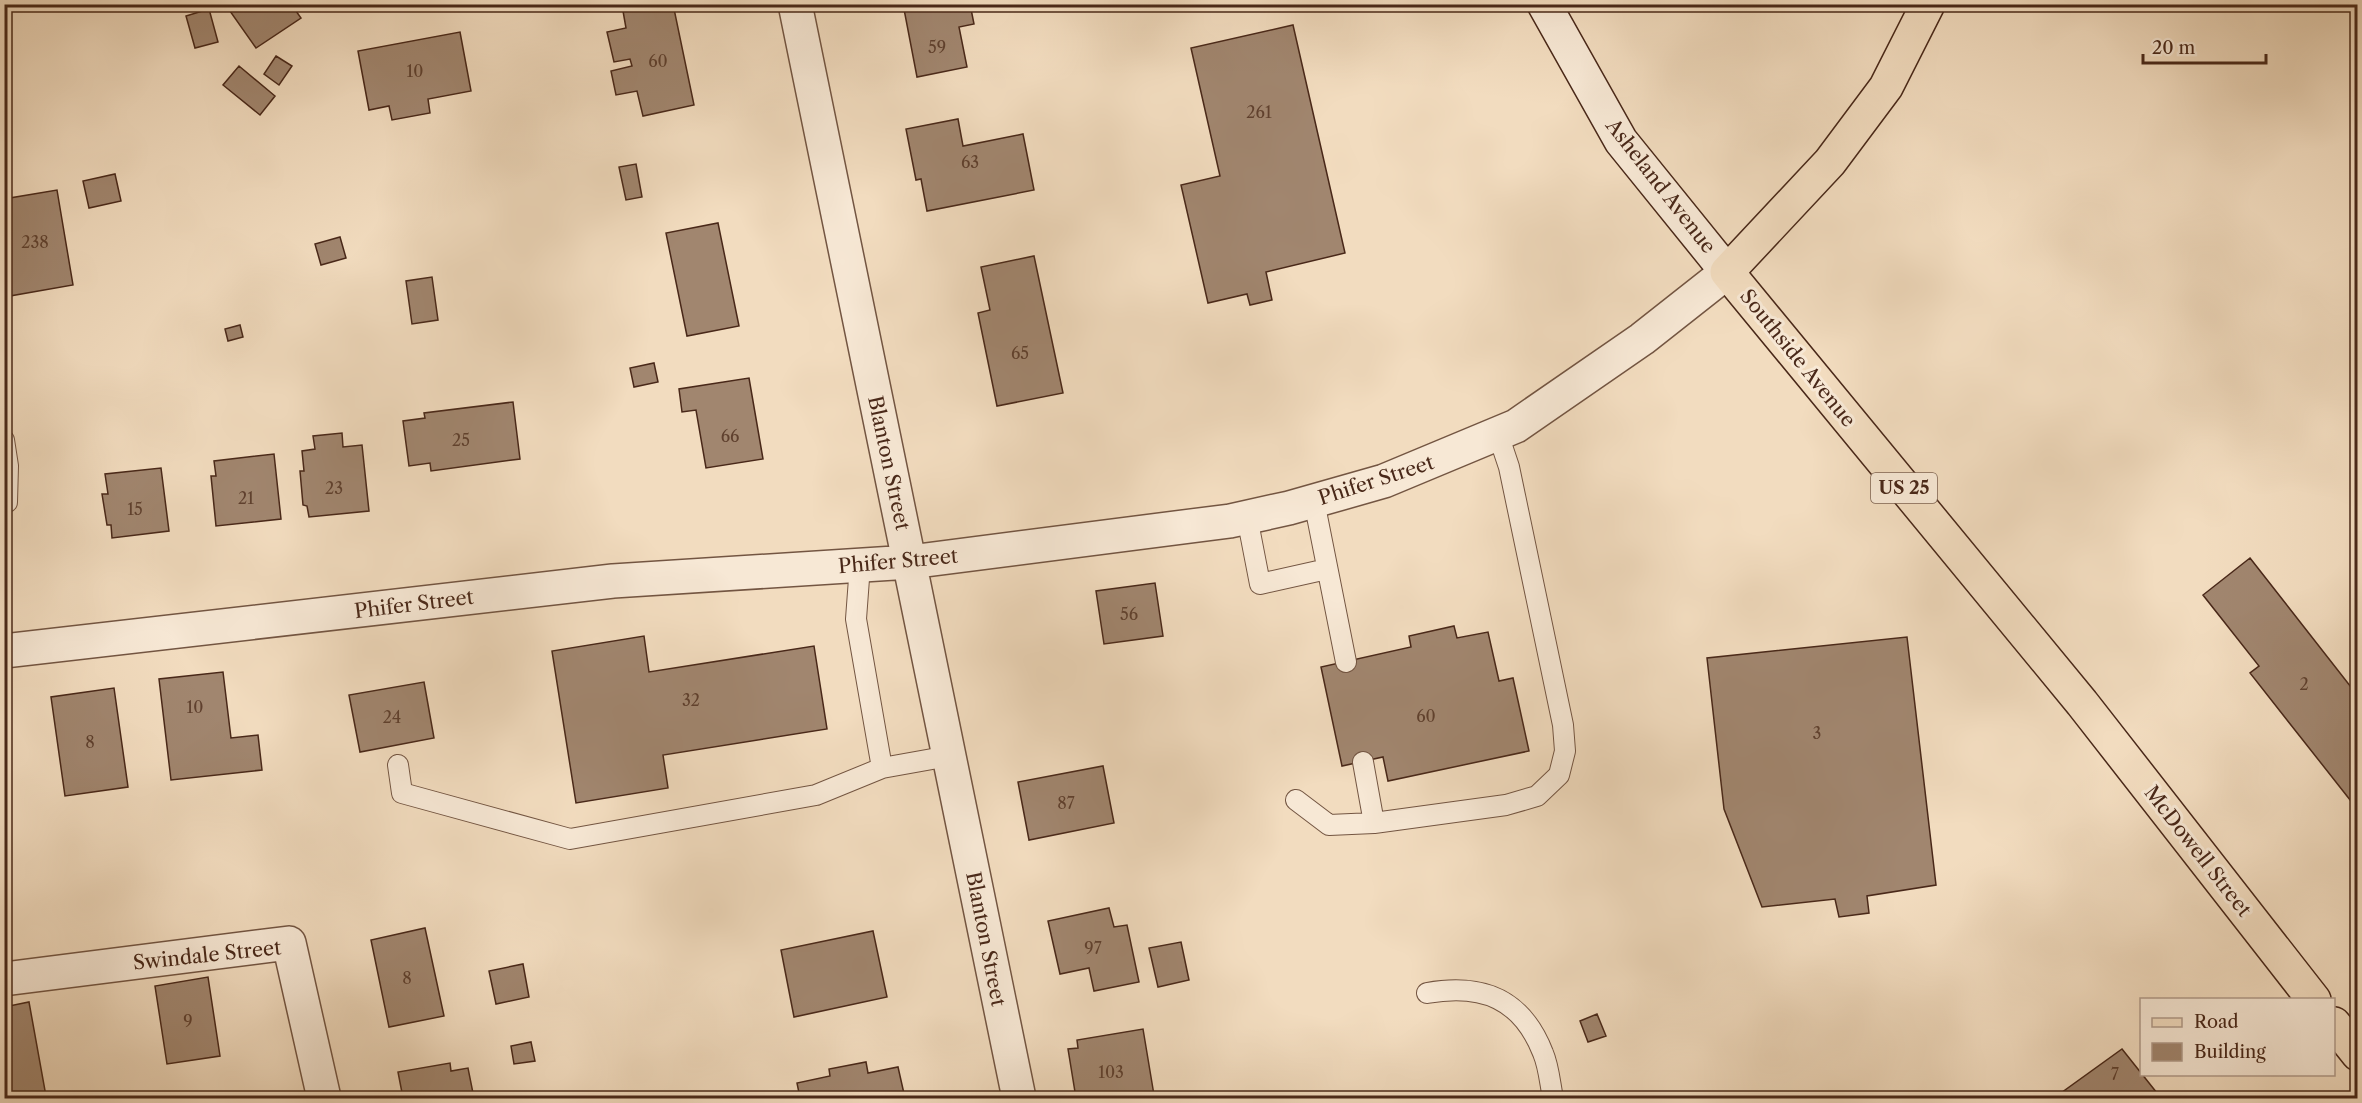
<svg xmlns="http://www.w3.org/2000/svg" width="2362" height="1103" font-family="'Libre Caslon Text',serif">
  <rect width="100%" height="100%" fill="#f2dcbf"/>
  <filter id="stains"><feTurbulence type="fractalNoise" baseFrequency=".00333" numOctaves="4"/><feColorMatrix values="0 0 0 0 .2 0 0 0 0 .09 0 0 0 0 .02 0 0 0 .5 -.17"/></filter>
  <radialGradient id="worn" r=".72"><stop offset=".6" stop-color="#630" stop-opacity="0"/><stop offset="1" stop-color="#630" stop-opacity=".3"/></radialGradient>
  <g fill="none" stroke-linecap="round" stroke-linejoin="round">
    <!-- stream -->
    <path stroke="#8c6f5b" stroke-width="12" d="M1802,1098h1"/>
  </g>
  <!-- building -->
  <path fill="#a1866f" stroke="#492819" stroke-width="1.5" d="M225,4h66l10,14 -45,30z
    M652,4h21l21,101 -51,11 -6,-25 -21,4 -5,-24 21,-5 -2,-7 -16,3 -7,-30 19,-4 -3,-17z
    M903,4h67l4,20 -15,3 8,40 -50,10z
    M209,9l9,33 -23,6 -9,-32z
    M1293,25l52,228 -79,19 6,28 -22,5 -3,-11 -39,9 -27,-118 39,-9 -29,-128z
    M460,32l11,59 -43,8 2,14 -38,7 -3,-14 -20,4 -11,-59z
    M276,56l16,10 -13,19 -15,-11z
    M239,66l36,30 -15,19 -37,-30z
    M958,119l5,27 60,-12 11,56 -107,21 -6,-32 -5,1 -10,-51z
    M636,164l6,33 -16,3 -7,-33z
    M115,174l6,27 -32,7 -6,-27z
    M57,190l16,95 -69,12v-98z
    M718,223l21,103 -52,10 -21,-103z
    M340,237l6,21 -25,7 -6,-21z
    M1034,256l29,137 -66,13 -19,-93 12,-3 -9,-43z
    M432,277l6,43 -26,4 -6,-43z
    M240,325l3,12 -15,4 -3,-12z
    M654,363l4,19 -24,5 -4,-19z
    M749,378l14,81 -57,9 -10,-58 -14,2 -3,-23z
    M513,402l7,57 -89,12 -1,-8 -21,3 -6,-45 22,-3 -1,-5z
    M342,433l1,14 19,-2 7,66 -60,6 -2,-11 -4,-1 -3,-34h4l-2,-20 13,-2 -2,-13z
    M274,454l7,65 -65,7 -5,-50h5l-2,-15z
    M161,468l8,63 -57,7 -1,-13h-4l-5,-31h6l-3,-20z
    M2250,558l108,138v114l-108,-137 9,-7 -56,-71z
    M1155,583l8,53 -59,8 -8,-53z
    M1454,626l3,12 31,-6 11,49 14,-3 16,73 -141,30 -5,-24 -41,9 -21,-99 90,-20 -2,-11z
    M644,636l5,36 165,-26 13,83 -164,26 5,33 -92,15 -24,-152z
    M1907,637l29,248 -69,11 2,17 -30,4 -4,-18 -73,8 -38,-98 -17,-151z
    M223,672l8,66 27,-3 4,35 -91,10 -12,-101z
    M424,682l10,56 -74,14 -11,-57z
    M114,688l14,99 -63,9 -14,-99z
    M1103,766l11,57 -85,17 -11,-58z
    M1109,908l5,19 13,-2 12,57 -45,9 -5,-23 -29,6 -12,-53z
    M425,928l19,88 -55,11 -18,-87z
    M873,931l14,66 -93,20 -13,-67z
    M1181,942l8,38 -31,7 -9,-39z
    M523,964l6,33 -33,7 -7,-33z
    M208,977l12,79 -53,8 -12,-78z
    M29,1002l17,94 -15,2h-27v-91z
    M1597,1014l9,22 -18,6 -8,-21z
    M1143,1029l11,66 -24,3h-54l-8,-49 10,-1 -1,-8z
    M531,1042l4,19 -21,3 -3,-18z
    M2122,1049l39,49h-107z
    M866,1062l2,11 30,-6 7,31h-105l-3,-15 33,-7 -1,-7z
    M450,1063l1,8 17,-3 6,30h-71l-5,-26z"/>
  <g fill="none" stroke-linecap="round" stroke-linejoin="round">
    <defs>
      <path id="service" d="M4,440l4,26 -1,36 -3,1
        M1314,501l32,161
        M1247,517l13,67 67,-15
        M860,565l-4,54 26,149 67,-12
        M1363,762l11,61
        M398,765l4,28 168,46 246,-44 66,-27
        M1296,800l33,25 45,-2 132,-18 31,-9 22,-21 6,-24 -2,-26 -54,-258 -11,-33
        M1427,993c56,-10 95,6 116,60 6,14 7,31 10,45"/>
      <path id="minor" d="M795,4l224,1094
        M4,651l609,-70 297,-19 320,-41 59,-13 95,-27 132,-55 126,-87 85,-67
        M4,979l285,-36 35,155"/>
      <path id="secondary" d="M1544,4l77,137 106,131"/>
      <path id="primary" d="M1928,4l-42,83 -56,75 -103,110 355,431 232,297
        M2334,1024l24,30"/>
    </defs>
    <!-- service casing -->
    <use href="#service" stroke="#735542" stroke-width="22"/>
    <!-- minor casing -->
    <use href="#minor" stroke="#735542" stroke-width="36"/>
    <!-- secondary casing -->
    <use href="#secondary" stroke="#492819" stroke-width="36"/>
    <!-- primary casing -->
    <use href="#primary" stroke="#492819" stroke-width="36"/>
    <!-- service -->
    <use href="#service" stroke="#f7e8d5" stroke-width="20"/>
    <!-- minor -->
    <use href="#minor" stroke="#f7e8d5" stroke-width="33"/>
    <!-- secondary -->
    <use href="#secondary" stroke="#f7e8d5" stroke-width="33"/>
    <!-- primary -->
    <use href="#primary" stroke="#f2dcbf" stroke-width="33"/>
  </g>
  <g text-anchor="middle" stroke-width="6" stroke-linejoin="round" paint-order="stroke">
    <!-- number labels -->
    <g font-size="16" fill="#5f402e">
      <text x="937" y="53">59</text>
      <text x="658" y="67">60</text>
      <text x="415" y="77">10</text>
      <text x="1259" y="118">261</text>
      <text x="970" y="168">63</text>
      <text x="35" y="248">238</text>
      <text x="1020" y="359">65</text>
      <text x="730" y="442">66</text>
      <text x="461" y="446">25</text>
      <text x="334" y="494">23</text>
      <text x="246" y="504">21</text>
      <text x="135" y="515">15</text>
      <text x="1129" y="620">56</text>
      <text x="2304" y="690">2</text>
      <text x="691" y="706">32</text>
      <text x="195" y="713">10</text>
      <text x="1426" y="722">60</text>
      <text x="392" y="723">24</text>
      <text x="1817" y="739">3</text>
      <text x="90" y="748">8</text>
      <text x="1066" y="809">87</text>
      <text x="1093" y="954">97</text>
      <text x="407" y="984">8</text>
      <text x="188" y="1027">9</text>
      <text x="1111" y="1078">103</text>
      <text x="2115" y="1080">7</text>
    </g>
    <!-- shield labels -->
    <rect fill="#f7e8d5" stroke="#7d6251" stroke-width="1.5" x="1871" y="473" width="66" height="30" rx="4.5"/>
    <g font-size="18" font-weight="bold" fill="#492819">
      <text x="1904" y="494">US 25</text>
    </g>
    <!-- street labels -->
    <g font-size="20" fill="#492819" stroke="#f7e8d5">
      <text transform="translate(1661 186) rotate(52)" y="7">Asheland Avenue</text>
      <text transform="translate(1798 358) rotate(51)" y="7">Southside Avenue</text>
      <text transform="translate(889 463) rotate(78)" y="7">Blanton Street</text>
      <text transform="translate(1376 480) rotate(-18)" y="7">Phifer Street</text>
      <text transform="translate(898 561) rotate(-5)" y="7">Phifer Street</text>
      <text transform="translate(414 604) rotate(-7)" y="7">Phifer Street</text>
      <text transform="translate(2198 851) rotate(52)" y="7">McDowell Street</text>
      <text transform="translate(986 939) rotate(79)" y="7">Blanton Street</text>
      <text transform="translate(207 955) rotate(-6)" y="7">Swindale Street</text>
    </g>
  </g>
  <!-- margin -->
  <rect width="2362" height="1103" fill="none" stroke="#f2dcbf" stroke-width="24"/>
  <rect x="6" y="6" width="2350" height="1091" fill="none" stroke="#492819" stroke-width="3"/>
  <rect x="12" y="12" width="2338" height="1079" fill="none" stroke="#492819" stroke-width="1.5"/>
  <!-- legend -->
  <rect x="2140" y="998" width="195" height="78" fill="#f7e8d5" stroke="#b19b8a" stroke-width="1.5"/>
  <rect x="2152" y="1018" width="30" height="9" fill="#f2dcbf" stroke="#b19b8a" stroke-width="1.5"/>
  <text x="2194" y="1028" font-size="18" fill="#492819">Road</text>
  <rect x="2152" y="1043" width="30" height="18" fill="#a1866f" stroke="#b19b8a" stroke-width="1.5"/>
  <text x="2194" y="1058" font-size="18" fill="#492819">Building</text>
  <!-- scale -->
  <path d="M2143 54v9h123v-9" fill="none" stroke="#492819" stroke-width="3"/>
  <text x="2152" y="54" font-size="18" fill="#492819" stroke="#f7e8d5" stroke-width="4.5" paint-order="stroke">20 m</text>
  <rect width="100%" height="100%" filter="url(#stains)"/>
  <rect width="100%" height="100%" fill="url(#worn)"/>
</svg>
